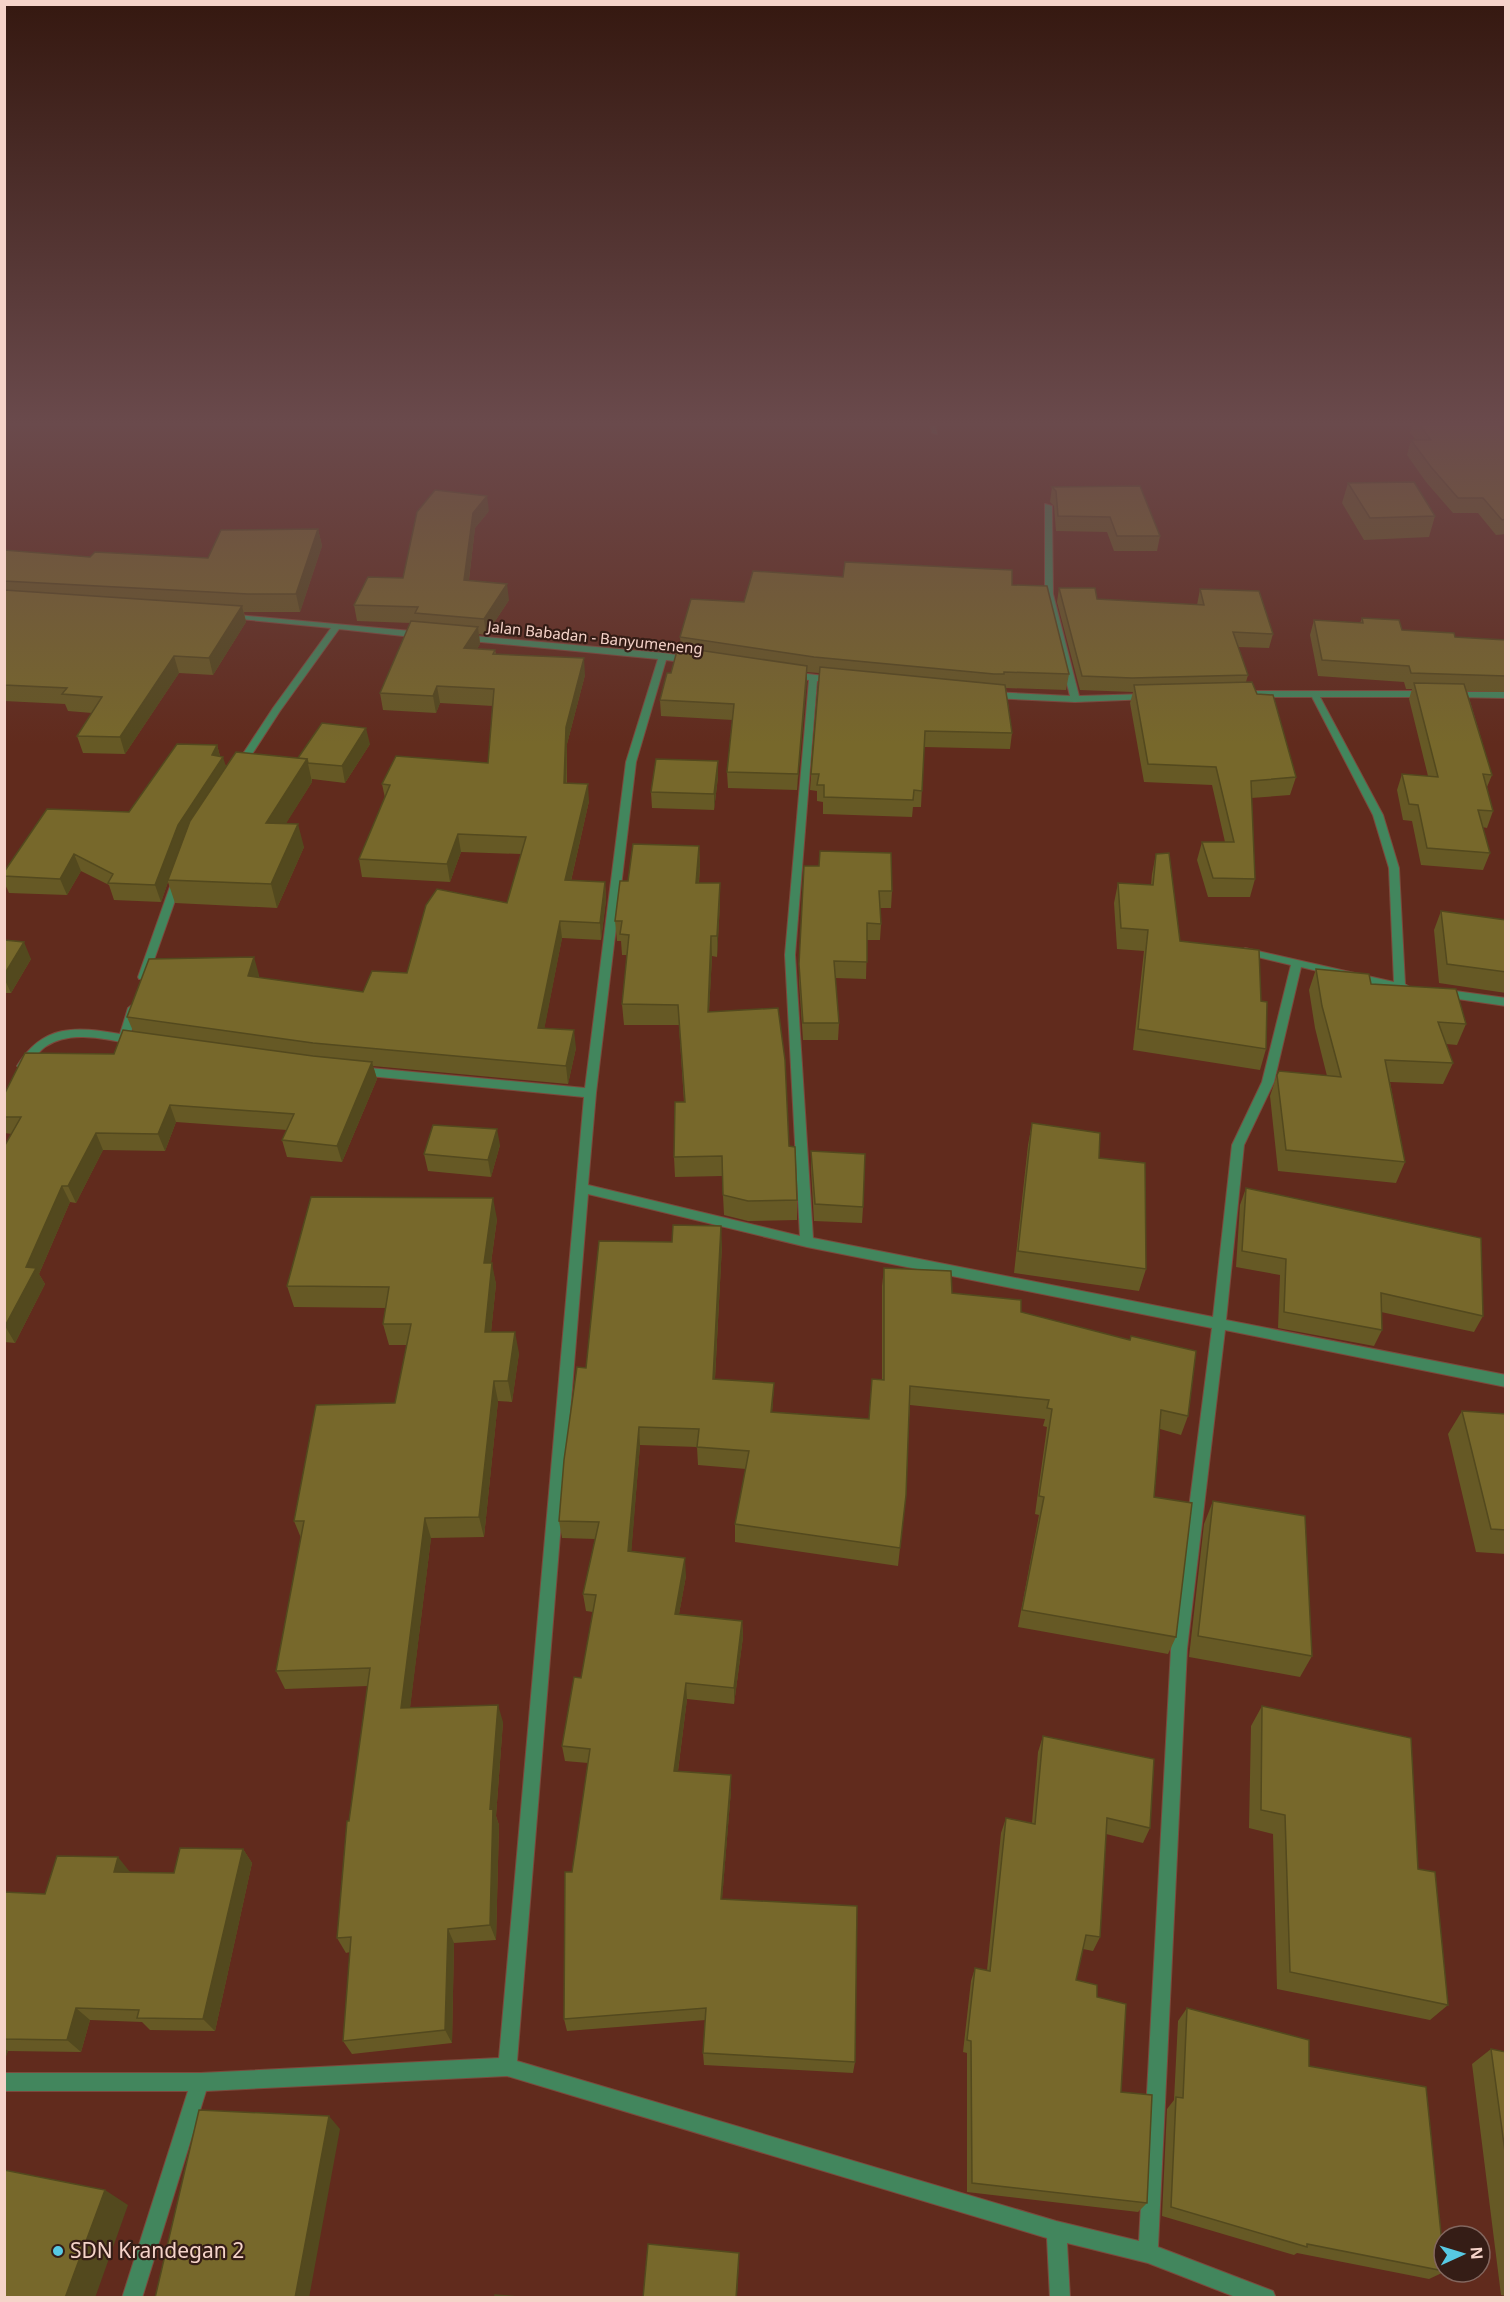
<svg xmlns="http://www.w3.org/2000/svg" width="1510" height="2302" font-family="'Noto Sans',sans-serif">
  <rect width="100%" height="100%" fill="#612b1d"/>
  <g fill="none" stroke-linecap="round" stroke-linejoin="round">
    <defs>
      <path id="minor" d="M929,421h6l2,13 -5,-1z
        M1045,504l7,2 1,88 26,102 68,-2 4,3 -1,2 -75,3 -84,-4 -4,-3 4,-3 79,4 -25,-102z
        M227,614l195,18 4,3 -4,3 -83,-9 -59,82 -37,57 -3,1 -5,-3 38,-58 58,-80 -101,-10h-3z
        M463,635l200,18 28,4 4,3 -4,3 -25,-3 -30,102 -40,331 -8,92 212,51 -15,-281 24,-275 -18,-2 -4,-3 4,-3 42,5 4,3 -1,2 -19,-1 -22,274 18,283 400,79 19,-172 30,-63 29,-117 -50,-12 -1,-2 5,-3 149,34 -5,-114 -16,-53 -61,-118h-69l-4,-3 4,-3h183l4,3 -4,3h-106l63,118 16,53 6,116 6,4 -5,4 -6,-1 -99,-24 -27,115 -30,63 -18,175 280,55v12l-281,-57 -38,319 -29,598 115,44 3,7h-38l-90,-35 -81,-20 3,55h-20l-3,-60 -540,-162 -301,15 -64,207h-20l66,-207h-184v-18h196l299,-15 85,-961 -225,-22 -6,-4 6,-4 226,21 41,-326 32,-103 -198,-19 -1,-2zM588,1194l219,53 405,81 -41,321 -32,592 -83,-20 -539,-160z
        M1453,692h53v6l-56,-1v-4z
        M178,875l5,3 -35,99 -1,2h-8l-1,-2 35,-99z
        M1441,989l65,9v8l-69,-10 -1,-3z
        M133,1004l5,4 -8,28 11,2 2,3 -2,3 -4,1c-29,-5 -66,-16 -92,2 -9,6 -13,19 -22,23l-6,-4c26,-42 58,-40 103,-32l8,-26z"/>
    </defs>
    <!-- minor casing -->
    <use href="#minor" stroke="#7c493c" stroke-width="2"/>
    <!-- minor -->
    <use href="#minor" fill="#42865d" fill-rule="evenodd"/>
  </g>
  <!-- wall -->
  <path fill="#665925" d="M1414,421h82l10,12v101l-10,1 -18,-22h-25l-27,-31 -19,-27 4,-15h5l-6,-7z
    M1348,483l87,33 -6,21 -65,3 -22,-37z
    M1052,487l108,49 -3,15h-43l-7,-19 -51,-1 -2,-25 -4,-4z
    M489,511l-14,17 -6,52 40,20 -23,35 -7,-1 1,10 -3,5 18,1 1,4 89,21 -18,69v39l22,18 -18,80 34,1 1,18 -5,40 -39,-2 -18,91 32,19 -8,36 -195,-18 4,13 -35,83 -55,-5 -5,-17 5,-10 -111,-8 -11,29 -62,-1 -27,53 -6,-1 -31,72 6,10 -30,59 -11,-1v-195l8,-13 -8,-1v-38l110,-41 19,-23 -6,-14 132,-42v3l104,14 44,-19 100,-70 14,-49 -60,-2 -11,30 -88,-5 -3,-18 26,-61 -3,-14 106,-21 5,-57 -53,-3 -4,10 -53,-3 -3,-17 31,-70 -54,-2 -3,-16 49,-27z
    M318,529l4,17 -22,66h-56l2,10 -33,53 -34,-2 -54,81 -42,-1 -6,-17 15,-23 -24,-2 -3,-7 -61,-3v-151l86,7 118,1z
    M843,577l169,8 57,89 -3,16 -60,-2 6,45 -2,16 -86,-2 -3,60h-8l-1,10 -89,-3v-12l-6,-1v-10l-7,-1 9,-117 -12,-1 -10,118 -69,-2 -1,-16 6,-52 -72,-4 -1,-16 21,-52 -1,-11 64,-35z
    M1059,588l38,11 100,6 3,-16 73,45 -4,14 -31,-1 10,28 -2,7 11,12 39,83 -6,18 -39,3 4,81 -5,18h-42l-11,-37 5,-18h23l-13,-57 -68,-3 -14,-79 3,-11 -53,-2 -23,-88z
    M1362,618l40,12 53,7 51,3v52l-39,-1 25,84 -5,12 6,24 -6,17 -5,-1 8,26 -7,17 -62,-5 -9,-44 -9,-1 -6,-30 5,-16 26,2 -19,-77 3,-10h-6l-2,-7 -86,-6 -8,-41 4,-15 46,3z
    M370,744l-25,39 -33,-4v3l-26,41 18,24 -27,61 -102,-5 -7,-21 -7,20 -47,-2 -5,-15 -28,-14 -14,24 -58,-2 -5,-11v-10l125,-60 88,-67 3,11 6,10 72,-8z
    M718,761v16l-4,33 -62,-2 -1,-16z
    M699,846l1,20 -1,17 21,20 -3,54 -5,-1 -3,55 80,135 8,54v20l-49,1 -24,-6 -2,-39 -47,1 -1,-20 10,-55 -5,-77h-55l-2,-21 5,-49h-5l-1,-14h-4l-2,-20 13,-40z
    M1156,854l24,87 81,60 5,48 -6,21 -127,-20 11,-99 -27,-2 -3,-46 4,-20 33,2 1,-11z
    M804,866l88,25 -1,17h-11l1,16 -1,16h-13l-1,39 -31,-1 4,45 -1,17h-35l-4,-59z
    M1441,911l65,9v73l-67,-10 -5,-53z
    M4,940l27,19 -20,34h-7z
    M1316,969l55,15 95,40 -9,21 -11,-1 7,19 -10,21 -53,-2 15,80 -9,21 -118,-12 -8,-75 7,-21 50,1 -12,-48 -6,-38z
    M1032,1123l67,35 47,111 -7,22 -125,-18 14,-128z
    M500,1145l-9,32 -63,-6 -4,-17z
    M811,1151l52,56 -1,16 -48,-2 -3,-53z
    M1246,1188l237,128 -9,16 -93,-20 1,18 -8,16 -96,-18 2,-53 -44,-8 4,-62z
    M497,1219l-6,44 5,21 -5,48 28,21 -7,49 -14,-1 -14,136 -53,1 -21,169 93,15 -7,94 3,9 -3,115 -42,3 -2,100 -100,11 -9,-13 7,-89 -4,1 -9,-15 12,-117 19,-135 -83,3 -9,-18 25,-133 -7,-17 101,-118 12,-58h-18l-6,-21 3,-16 -92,-1 -7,-21z
    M722,1245l-7,134 59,4 -2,29 97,7 3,-40 10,1v-94l2,-18 68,25 69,19 167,104 -7,19 -21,-6 -6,68 22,140 -8,17 -150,-27 21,-112 -4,-1 12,-87 -4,-1 2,-7 -135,-14 -10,143 -2,18 -163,-24v-18l11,-55 -48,-4 -1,-18 -57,-2 -9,107 55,24 -7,38 63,7 1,16 -9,67 -47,-5 -9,72 53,4v15l-9,109 133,163 -2,11 -149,-8 -1,-12 3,-33 -139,11 -3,-12 8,-147 16,-109 -23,-2 -3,-15 19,-68 12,-66 -7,-1 -3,-17 12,-55 -33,-1 -3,-17 27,-153z
    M1462,1411l44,3v140l-30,-2 -28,-118z
    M1213,1501l99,155 -12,21 -111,-20 15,-133z
    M1262,1706l186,299 -18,15 -153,-31 -4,-155 -24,-6 2,-102z
    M1043,1736l107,92 -7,15 -37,-9 -6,103 -7,14 -10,-2 -7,31 21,17 24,95 26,111 -9,9 -171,-20v-139l-4,-1 8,-71 4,-13 12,2 14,-137 5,-15 26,5 6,-71z
    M243,1849l9,14 -37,168 -65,-1 -8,-8 -52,-2 -9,32 -73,-1 -4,9v-168l41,2 85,-22 44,1z
    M1187,2008l122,58 135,197v9l-15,7 -132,-26 -3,2 -132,-39 5,-107 7,-9 4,-79z
    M1491,2049l15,3v244l-5,-1 -29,-231z"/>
  <!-- shaded-wall -->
  <path fill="#53491e" d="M487,496l2,15 -14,17 -8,67 -3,-15 9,-67z
    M318,529l4,17 -22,66 -4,-18z
    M507,584l2,16 -23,35 -2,-16z
    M242,606l4,16 -33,53 -4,-17z
    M478,627l2,17 -13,21 -3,-17z
    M174,656l5,17 -54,81 -5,-17z
    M584,658l1,17 -18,69 -1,56 -2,-17 2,-56z
    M807,666v16l-10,108 1,-16z
    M437,686l3,17 -4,10 -3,-17z
    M366,728l4,16 -25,39 -3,-17z
    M217,745l4,15 2,-3 5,16 -60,107v2l-7,20 -6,-17 23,-60z
    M307,759l5,23 -40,64 -6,-23z
    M718,761v16l-4,33v-16z
    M588,784l1,17 -22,97 -2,-18z
    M298,824l6,23 -27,61 -6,-24z
    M458,834l3,18 -11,30 -3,-18z
    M699,846l1,20 -3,37 -1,-20z
    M74,854l7,17 -14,24 -7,-16z
    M605,882l1,18 -5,40 -1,-17z
    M720,883v20l-3,54v-21z
    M560,921l2,17 -21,108 -3,-18z
    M711,936l1,20 -4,76v-20z
    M24,942l7,17 -20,34 -7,-15v-3z
    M254,957l5,18 -5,19 -6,-18z
    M574,1030l2,18 -8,36 -2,-18z
    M372,1062l5,17 -35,83 -5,-16z
    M170,1105l6,17 -11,29 -7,-17z
    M497,1129l3,16 -9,32 -3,-17z
    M96,1133l7,17 -27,53 -8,-17z
    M62,1186l8,16 -31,72 6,10 -30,59 -10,-17 21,-59z
    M493,1198l4,21 -9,65 -4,-21z
    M721,1226l1,19 -8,152 -1,-18z
    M492,1263l4,21 -7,68 -4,-20z
    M515,1332l4,21 -7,49 -4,-21z
    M494,1381l4,20 -14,136 -5,-20z
    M774,1383l-1,19 -2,28v-18z
    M639,1427l1,18 -10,124 -2,-18z
    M425,1518l6,20 -23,187 -7,-17z
    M685,1558l1,18 -10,54 -1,-16z
    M742,1621l1,16 -9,67v-16z
    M686,1683l1,16 -11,87 -2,-15z
    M498,1705l5,17 -7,94 3,9 -3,115 -6,-15v-116z
    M731,1775v15l-10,122v-13z
    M243,1849l9,14 -37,168 -12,-12z
    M118,1857l12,15h-16z
    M448,1929l6,14 -2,100 -7,-13z
    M76,2008l14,12 -9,32 -14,-12z
    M4,2048l4,3 -3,9 -1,-1z
    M329,2116l11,13 -31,169h-14z
    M105,2190l23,15 -33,93h-30z
    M739,2253v10l-2,35h-1z"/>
  <!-- building -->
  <path fill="#77682b" stroke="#53491e" stroke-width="1.5" d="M1417,421h79l10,12v86l-4,1 -19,-22h-25l-27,-31 -20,-27h20z
    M1414,482l21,34 -65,2 -22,-35z
    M1140,486l20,50h-43l-7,-19 -52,-1 -2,-25 -4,-4z
    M435,490l52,6 -14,17 -9,67 43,4 -23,35 -69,-6 3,-6 -64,-2 14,-28 35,1 14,-66z
    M318,529l-22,65h-48l-244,-13v-31l86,7 5,-5 113,6 13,-28z
    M845,562l167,8v15l35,1 22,88 -65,-2v2h-10l-180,-17 -134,-20 11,-38 53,3 9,-31 90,6z
    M1059,588h36l2,11 107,6 -4,-16 59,2 14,43 -40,-2 15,43 -116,3 -50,-2z
    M4,590l238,16 -33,52 -35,-2 -54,81 -43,-1 25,-39 -40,-3 5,-6 -63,-3z
    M1362,618l37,2 3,10 52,3 1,4 51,3v36l-95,-3 -2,-7 -87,-6 -8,-40 49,3z
    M411,621l67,6 -14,21 31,2 -2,4 91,4 -18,69 -2,56 24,1 -23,96 40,2 -5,41 -40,-2 -22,107 36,2 -8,36 -253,-23 -186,-26 22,-58 105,-2 -6,19 115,16 9,-21 35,2 19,-68 11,-16 70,14 19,-66 -68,-3 -11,30 -88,-5 31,-74 -8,-1 14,-28 92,7 6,-74 -57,-3 -4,10 -53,-3z
    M678,647l129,19 -9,108 -71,-2 7,-68 -74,-4 7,-27h4z
    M820,667l185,18 7,48 -87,-2 -3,60 -8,-1 -1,10 -89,-3v-12h-7l2,-11h-8z
    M1252,682l5,12 16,1 23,82 -45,4 4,98 -42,-1 -11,-36h32l-18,-75 -68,-3 -14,-79z
    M1414,683l50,1 28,91 -9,-1 10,37 -15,-1 12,43 -63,-5 -9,-43 -9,-1 -7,-30 36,3z
    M322,723l44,5 -24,38 -34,-3 -1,-4 -9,-1z
    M177,744l40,1 -5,10 11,2 -45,68 -23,60 -47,-2 5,-9 -39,-20 -14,25 -56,-3v-4l43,-63 82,3z
    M236,752l71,7 -41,64 32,1 -27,60 -103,-4 22,-59z
    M656,759l62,2 -4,33 -63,-2z
    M633,844l66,2 -3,37h24l-3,53h-6l-3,76 70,-4 7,52 4,86 6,1 2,53 -49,1 -25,-6 -1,-39 -48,1 1,-55h10l-7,-97 -56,-1 7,-69 -9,-1 2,-13h-7l5,-40h8z
    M820,851l71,2 1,38h-13l2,33 -14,-1v39l-33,-1 5,62h-36l-4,-59 5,-98h15z
    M1169,853l11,88 79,9 2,51 6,1 -1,47 -128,-20 10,-99 -27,-2 -3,-45 35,2 3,-31z
    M1441,911l65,9v52l-59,-8z
    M4,940l20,2 -20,33z
    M1316,969l53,5 2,10 85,5 10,35 -28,-2 15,41 -68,-3 20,102 -119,-12 -9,-75 2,-4 62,6 -19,-71z
    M123,1030l190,26 59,6 -35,84 -55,-6 12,-26 -124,-9 -12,29 -62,-1 -28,53h-6l-36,81 10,1 -31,58h-1v-179l17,-30h-17v-22l21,-42 89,1z
    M1032,1123l68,10 -1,25 46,5 1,106 -128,-18z
    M433,1125l64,4 -9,31 -64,-6z
    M811,1151l54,3 -2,53 -48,-3z
    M1246,1188l235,50 2,78 -102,-23 1,37 -98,-18 2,-53 -44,-8z
    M311,1197l182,1 -9,65h8l-7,69h30l-7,49h-14l-15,136 -54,1 -24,190 97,-3 -8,104 3,-1 -3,117 -42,4 -3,101 -102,11 8,-104 -14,1 10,-117h2l21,-153 -94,3 28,-150h-10l22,-116 79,-2 16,-79h-28l6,-37 -102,-1z
    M673,1225l48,1 -8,153 61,4 -3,29 98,7 3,-40 12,1v-112l67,3 1,22 69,7v12l109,28 1,-4 65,15 -8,65 -27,-6 -7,87 38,6 -16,134 -154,-27 22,-113 -5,-1 13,-87 -5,-1 2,-8 -139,-14 -4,109 -6,53 -165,-24 14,-73 -52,-4 2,-18 -60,-2 -11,124 57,7 -10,56 67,7 -8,67 -48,-5 -12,88 57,4 -10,124 136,7 -2,156 -152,-9 3,-45 -142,11 1,-147h7l18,-123 -28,-3 12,-69 7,1 15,-83 -13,-1 16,-72 -40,-1 5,-61 13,-93 9,1 13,-127 73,1z
    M1462,1411l44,3v116l-15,-1z
    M1213,1501l92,15 7,140 -114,-20z
    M1262,1706l149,32 7,131 17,3 13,133 -158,-33 -5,-157 -24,-5z
    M1043,1736l111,23 -4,69 -43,-10 -7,119 -14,-2 -10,45 21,5v12l29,7 -5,88 31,3 -5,108 -175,-20 -1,-142 -4,-1 8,-72 15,3 16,-153 29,6z
    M180,1848l63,1 -40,170 -66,-1 2,-8 -63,-2 -9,32 -63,-1v-147l41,2 12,-38 61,1 -4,15 60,1z
    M1187,2008l122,32v26l117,21 18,176v8l-137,-27v3l-136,-40 5,-110 7,1z
    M1491,2049l15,3v107z
    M199,2110l130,6 -34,182h-140z
    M4,2170l101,20 -40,108h-61z
    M648,2244l91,9 -3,45h-93z
    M495,2295l36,3h-36z"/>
  <!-- sky -->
  <linearGradient id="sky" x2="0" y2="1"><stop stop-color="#351810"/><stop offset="0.57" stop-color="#6a4a4c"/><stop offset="1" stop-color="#6a4a4c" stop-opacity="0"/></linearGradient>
  <rect width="1510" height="744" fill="url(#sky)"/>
  <!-- markers -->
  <circle fill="#57c9e3" stroke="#351d16" stroke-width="2" cx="58" cy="2251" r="6"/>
  <g text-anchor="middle" stroke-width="4.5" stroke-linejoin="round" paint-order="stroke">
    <!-- far-street labels -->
    <g font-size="15" fill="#f5d3c9" stroke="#351d16">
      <text transform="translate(595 638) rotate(6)" y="5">Jalan Babadan - Banyumeneng</text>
    </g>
    <!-- near-poi labels -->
    <g font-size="21" fill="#f5d3c9" stroke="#351d16" text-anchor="start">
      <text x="70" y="2258">SDN Krandegan 2</text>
    </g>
  </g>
  <!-- border -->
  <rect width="1510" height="2302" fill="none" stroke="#f5d3c9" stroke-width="12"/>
  <!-- north arrow -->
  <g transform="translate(1462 2254) rotate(86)"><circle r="28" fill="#351d16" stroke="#82665e" stroke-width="1.5"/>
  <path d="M0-4.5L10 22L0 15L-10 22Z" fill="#57c9e3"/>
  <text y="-9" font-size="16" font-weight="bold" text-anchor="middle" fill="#f5d3c9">N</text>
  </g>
</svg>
